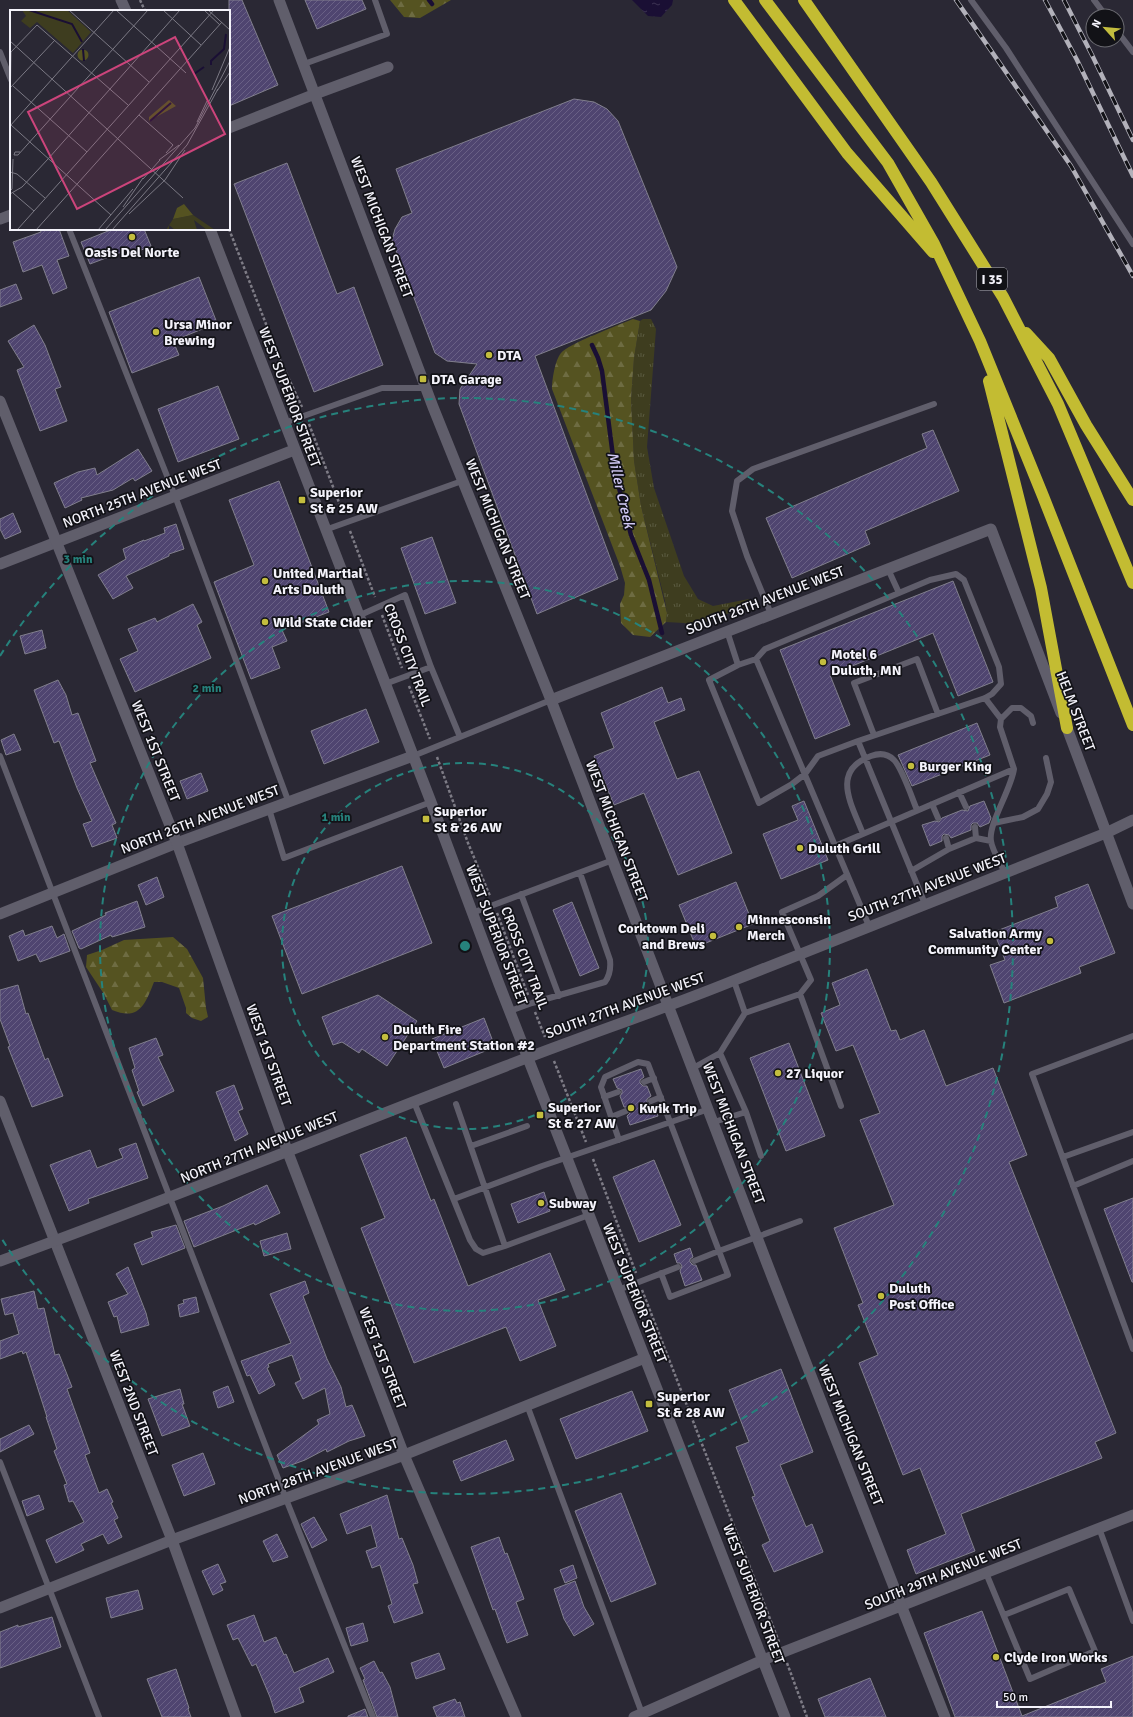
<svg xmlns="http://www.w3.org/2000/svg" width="1133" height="1717" font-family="Signika,sans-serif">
  <defs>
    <pattern id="grass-tufts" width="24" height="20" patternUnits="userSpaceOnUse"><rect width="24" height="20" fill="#3e3d1f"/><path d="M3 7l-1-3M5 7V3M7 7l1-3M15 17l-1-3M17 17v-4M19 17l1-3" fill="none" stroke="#5a5a40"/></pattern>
    <pattern id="forest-firs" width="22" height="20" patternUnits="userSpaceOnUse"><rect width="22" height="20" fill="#555321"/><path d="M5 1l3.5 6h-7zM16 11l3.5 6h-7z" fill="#6e6c42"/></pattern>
    <pattern id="water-ripples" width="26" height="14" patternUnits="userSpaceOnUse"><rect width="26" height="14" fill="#1a0f34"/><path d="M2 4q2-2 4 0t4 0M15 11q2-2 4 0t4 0" fill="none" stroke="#3c3252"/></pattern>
    <pattern id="building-hatch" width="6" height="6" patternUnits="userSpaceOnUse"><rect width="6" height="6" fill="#4f4570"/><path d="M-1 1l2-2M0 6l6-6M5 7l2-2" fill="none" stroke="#696085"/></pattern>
  </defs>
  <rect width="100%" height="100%" fill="#2a2834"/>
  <!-- grass -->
  <path fill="url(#grass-tufts)" d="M643,319h8l5,10 -9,118 7,41 30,88 14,23 15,7 36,-7 3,3 -1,3 -56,21 -11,-3 -18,-1 1,-9 -2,-12 -24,-95 -7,-45 -3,-62 3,-41 6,-37z"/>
  <!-- forest -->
  <path fill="url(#forest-firs)" d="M390,0h61l-31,18 -16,-1z
    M633,319l7,2 -6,37 -3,41 3,62 7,45 26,107 -1,9 -16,15 -17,-2 -12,-12 -1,-19 4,-9 1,-12 -5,-17 -68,-177c0,-9 3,-29 9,-36 7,-9 58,-28 72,-34z
    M173,937l14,12 16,29 3,30 2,9 -7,4 -9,-3 -6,-5v-5l-7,-20 -17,-6h-8c-9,23 -15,39 -42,28l-8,-16 -18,-27 1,-12 15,-5 22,-10z"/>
  <!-- water -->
  <path fill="url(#water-ripples)" d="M632,0h41l-1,5 -11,12 -13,-1z"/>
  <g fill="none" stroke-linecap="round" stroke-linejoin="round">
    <!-- stream -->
    <path stroke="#1a0f34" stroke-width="4.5" d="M429,0l3,4
      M592,345l6,13 4,13 13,101 16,63 18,45 13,53"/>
  </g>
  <!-- building -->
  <path fill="url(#building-hatch)" stroke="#817f8d" d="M229,0h13l36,85 -49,21z
    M305,0h57l4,9 -49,20z
    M574,99l20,3 13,7 11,12 59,146 -11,24 -15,19 -116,46 83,223 -81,35 -78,-210 1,-15 17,-25 -30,-3 -12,-8 -43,-113 3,-11 7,-12 10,-4 -16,-44z
    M287,163l50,131 17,-7 29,78 -69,27 -80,-208z
    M40,229h19l10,27 -12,4 10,28 -14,6 -11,-29 -19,7 -10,-30 28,-10z
    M113,229h31l7,17 -27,11 -2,-5 -32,12 -9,-22z
    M199,277l18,46 -44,18 6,14 -47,18 -23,-61z
    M16,284l6,15 -22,8v-17z
    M34,325l11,20 16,42 -6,2 12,32 -27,10 -23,-61 7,-3 -16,-26z
    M218,386l21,53 -61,23 -20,-53z
    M933,430l26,61 -94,40 5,13 -78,34 -26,-60 161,-70 -5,-14z
    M138,449l14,22 -17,10 -2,-3 -20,12 -32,8 1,2 -17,8 -11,-25 24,-11 17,-4 2,7z
    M279,481l50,131 -47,18 5,11 -15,6 8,21 -29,11 -37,-97 40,-17 -25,-65z
    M13,513l8,19 -16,7 -5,-10v-10z
    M176,524l8,25 -15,5v2l-43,20 7,12 -20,11 -15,-24 28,-16 -3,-10 21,-9v1l21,-8 -1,-5z
    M432,537l24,66 -31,11 -24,-66z
    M953,581l40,101 -35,14 -25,-63 -103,42 20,50 -35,14 -35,-89z
    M193,604l9,18 -5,3 14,33 -76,34 -15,-33 18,-8 -10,-22 27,-11 2,4z
    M42,630l4,18 -21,6 -5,-18z
    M58,680l8,15 6,20 6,-2 18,48 -6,2 26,60 -4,2 5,13 -25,9 -9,-23 9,-3 -15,-33 -18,-47 -5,2 -20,-53z
    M662,687l6,16 13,-5 4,12 -31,12 23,57 22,-8 33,82 -54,22 -34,-82 -30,12 -20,-49 20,-8 -13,-35z
    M366,709l13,33 -55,22 -13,-33z
    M977,723l13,32 -78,31 -14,-31z
    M14,734l7,16 -15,5 -5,-15z
    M201,773l7,18 -21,8 -7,-18z
    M804,801l24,59 -47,19 -18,-45 35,-14 -6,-14z
    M984,801l7,17 -2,5 -9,4 -3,-4h-4l-2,2v5l-20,8 -2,-3 -5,-1 -2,2v5l-12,5 -8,-21 13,-4 4,1 3,-4 20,-8 6,1 2,-5z
    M402,866l30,77 -130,51 -30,-78z
    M157,877l7,20 -18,8 -8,-20z
    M736,882l17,42 -57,23 -17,-42z
    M1088,884l27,69 -36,14 2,6 -77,30 -14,-38 15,-5 -11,-28 64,-25 -3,-10z
    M137,901l8,26 -33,10 -1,-2 -30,14 -2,-1 -7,-17 34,-16 -1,-2z
    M572,902l27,66 -19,8 -27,-66z
    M52,926l5,12 7,-4 6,17 -30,11 -4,-8 -18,7 -9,-25 14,-6 2,6z
    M867,969l24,62 5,-1 4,10 24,-10 22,56 47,-18 34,87 -18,7 107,271 -21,9 7,16 -141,56 14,37 -59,23 -9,-24 39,-16 -26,-66 -17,7 -44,-112 19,-8 -20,-50 5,-2 -29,-75 60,-23 -34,-85 20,-7 -27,-68 -17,6 -15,-38 19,-8 -8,-22z
    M18,985l8,29 2,-1 17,47 3,-2 15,38 -31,11 -24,-60 2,-1 -10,-27v-29z
    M378,995l39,26 -30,45 -25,-17 -3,4 -17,-11 -9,3 -11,-28z
    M484,1018l11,29 -51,21 -12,-29z
    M156,1038l7,17 -5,2 16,34 -31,15 -6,-14 2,-1 -7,-21 3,-2 -6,-20z
    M789,1043l36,93 -39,15 -36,-93z
    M641,1069l3,8 -4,3v3l3,3h4l4,10 -4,3v3l3,3h4l4,11 -28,9 -3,-9 3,-3v-3l-3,-3h-3l-4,-11 2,-3v-3l-5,-2 -4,-9z
    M234,1085l9,24 -5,2 10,23 -13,7 -19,-49z
    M406,1137l25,64 3,-2 34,87 82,-33 15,37 -27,10 18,46 -36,15 -14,-34 -92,36 -53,-135 24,-10 -25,-63z
    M136,1143l12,35 -60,21 1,4 -20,8 -19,-46 40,-15 7,18 26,-10 -4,-9z
    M654,1160l27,65 -42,17 -26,-65z
    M267,1185l13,28 -25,12 -1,-2 -60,24 -10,-26 39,-15z
    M544,1192l6,19 -32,12 -7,-19z
    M1133,1198v84h-1l-28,-73z
    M176,1225l9,23 -43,17 -8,-21 19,-7 -2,-5z
    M287,1233l4,16 -27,7 -4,-15z
    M690,1248l3,9 -3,2v3l3,3h3l6,15 -17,6 -5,-15 2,-5 -2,-3h-3l-3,-9z
    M128,1267l18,46 3,12 -28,8 -4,-17 -3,1 -6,-15 20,-8 -12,-20z
    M305,1281l4,12 -6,3 24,63 14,28 5,20 6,-2 13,31 -16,5 -22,11 -1,-3 -21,11 -22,8 -6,-13 42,-31 -2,-4 13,-6 -5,-26 -22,11 -8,-16 6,-3 -9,-25 -24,9 1,3 -2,1 8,17 -16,9 -9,-19 -3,1 -6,-15 50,-18 -21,-49z
    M34,1291l4,18 6,-1 11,47 4,-1 13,33 -5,2 23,64 -5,2 14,38 8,-4 6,13 -2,1 7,15 -4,2 8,17 -14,7 -5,-10 -22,10 3,6 -28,13 -10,-23 38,-18 -11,-21 -4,1 -5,-17 3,-1 -13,-33 3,-2 -11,-32h1l-21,-65 -3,2 -1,-3 -22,8v-18l19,-7 -6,-21 -8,2 -4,-16z
    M196,1297l3,15 -19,5 -2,-12 6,-2 -1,-3z
    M781,1369l32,83 -33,13 26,62 6,-3 11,28 -49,20 -12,-27 8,-4 -18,-44 3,-1 -19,-49 13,-5 -20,-52z
    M228,1386l6,16 -16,6 -5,-16z
    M180,1389l4,15h-2l8,22 -28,10 -14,-37z
    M632,1391l16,40 -72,28 -16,-40z
    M29,1425l5,9 -34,18v-13z
    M506,1440l8,20 -53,21 -8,-20z
    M203,1453l12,31 -31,12 -12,-31z
    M621,1493l35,91 -45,18 -36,-91z
    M39,1495l5,14 -17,7 -5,-15z
    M387,1495l12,44 3,-1 11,27 5,18 -5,1 10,29 -29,10 -6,-17 4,-2 -12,-39 -8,3 -6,-17 11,-4 -6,-22 -24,9 -7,-20z
    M314,1517l13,23 -15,8 -11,-24z
    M277,1534l11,23 -15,5 -10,-21z
    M499,1537l6,17 2,-1 17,46 -8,3 12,33 -21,8 -12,-34 -2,1 -22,-63z
    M218,1564l8,18 -6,2 3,6 -10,5 -11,-24z
    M573,1565l4,13 -12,5 -5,-13z
    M575,1581l9,26 10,17 -20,12 -10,-17 -10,-30z
    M138,1590l5,19 -32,9 -5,-20z
    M982,1611l40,105 84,-34 -5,-13 32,-13v61h-178l-31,-84z
    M254,1615l10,27 12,-5 8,18 2,-1 8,19 34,-15 6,14 -35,16 5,14 -29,11 -5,-16 -14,-33 -4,2 -14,-28 -5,2 -6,-15z
    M52,1617l9,30 -61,21v-36l18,-7v2z
    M363,1623l5,18 -17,5 -5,-18z
    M439,1653l6,16 -29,10 -5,-16z
    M374,1661l6,12 2,-1 8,15 8,30h-21l-14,-37 2,-1 -5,-11z
    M176,1669l13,39 -1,1 3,8h-29l-15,-38z
    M870,1678l16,39h-61l-7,-18z
    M455,1699l2,4 3,-1 5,15h-28l-4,-10z
    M365,1709l3,8h-20v-1z"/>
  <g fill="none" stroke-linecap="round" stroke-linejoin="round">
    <!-- path -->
    <path stroke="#7e7c86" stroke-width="2.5" stroke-dasharray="3 2" stroke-linecap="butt" d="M140,0l5,11
      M229,229l51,131 22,47
      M309,424l34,89
      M350,531l25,66
      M382,615l20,53
      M409,686l21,53
      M437,757l31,86 22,53
      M497,913l31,82
      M535,1012l10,25
      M554,1061l32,81
      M593,1159l43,114
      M642,1290l137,352
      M787,1663l20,54"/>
    <!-- service -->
    <path stroke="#605e6b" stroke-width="6" d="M971,0l35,48 127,196
      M1094,0l12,16
      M1117,31l16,21
      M0,52l11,28
      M304,64l83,-30 -12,-34
      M69,229l106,267 114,307
      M284,423l98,-35h44
      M325,530l137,-49
      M888,569l11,24
      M771,614l-24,-58 -15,-45 5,-30 16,-12 181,-65
      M358,616l47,-21 26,72 29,70 -47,19
      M727,631l11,34 18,-6 113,267
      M756,659l9,-10 165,-69 26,-6 8,6 35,87 2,17 -9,10 -7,4 -127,43
      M738,665l-29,15 50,123 33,-19 13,-10 13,-18 40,-15 67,163
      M385,684l46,-17
      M985,698l16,21
      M874,735l-20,-52 63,-24 21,55
      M460,737l91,-37
      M0,756l286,743 87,218
      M959,792l7,15
      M932,804l6,14
      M269,809l15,49 147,-56
      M994,823l29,-6 15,-8 9,-15 4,-12 -5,-24
      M863,834c-11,-29 -33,-63 8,-78 8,-3 16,-3 23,4 8,8 18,38 23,50
      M976,838l15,3
      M835,846l179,-77 -14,-42 1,-8 11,-11h9l10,8 2,7
      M949,849l27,-11 -1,-11
      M911,871l38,-22 -3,-11
      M1005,873c-4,-9 -13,-23 -14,-32 -3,-17 20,-51 23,-72
      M521,894l38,102
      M472,913l141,-53
      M800,994l11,-14 -29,-68 36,-16 29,-21
      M510,1011l22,-8 73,-21c5,-7 6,-13 5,-22l-30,-87
      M745,1013l55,-19 41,112
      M1133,1036l-101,38 101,275
      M720,1053l26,59
      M693,1068l27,-15 25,-40 -11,-32
      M644,1082l10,-4
      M604,1097l14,-5
      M651,1101l10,-4
      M414,1102l56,138 6,9 7,4 22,-7
      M456,1104l49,142 84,-31
      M611,1117l15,-6
      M714,1122l32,-10 15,44
      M619,1140l-18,-53 4,-10 33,-15 10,2 71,187 81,-30
      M471,1146l56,-20
      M1063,1157l70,-25
      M1073,1186l60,-25
      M454,1199l88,-33 167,-57
      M661,1273l9,24 58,-22 -9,-24 -25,10
      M618,1290l60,-23
      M527,1405l116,311
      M0,1462l99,255
      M1099,1528l34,93
      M986,1573l44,106 65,-28 -26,-62 -65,26"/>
    <!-- minor -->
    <path stroke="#605e6b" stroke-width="11" d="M315,94l73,-27
      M0,564l294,-114
      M551,700l440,-171 70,184
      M0,914l177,-71 236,-87
      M0,1101l172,439 64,177
      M287,1150l117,305 112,262
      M0,1608l172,-68 232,-85 241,-97
      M634,1717l129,-57 370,-145"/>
    <!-- tertiary -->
    <path stroke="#605e6b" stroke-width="11" d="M121,0l5,11
      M279,0l154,407 118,293 222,579 172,438
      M229,128l86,-34
      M0,219l11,-4
      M210,229l221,573 68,182 286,733
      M0,401l177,442 110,307
      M1067,728l66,176
      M0,1261c170,-62 337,-130 506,-195 76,-30 153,-55 229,-86 124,-49 247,-98 371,-147l27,-13"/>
    <!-- motorway -->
    <path stroke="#c3bc32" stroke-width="12" d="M734,0l113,153 86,99
      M765,0l123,163 46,81 46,97 63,155 90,229
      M804,0l127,182 72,115 55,107 75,179
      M1026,333l23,25 37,67 47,75
      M989,381l52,207 26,140"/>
    <defs>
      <path id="rail" d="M956,0l115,166 62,110
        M1045,0l32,60 56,116
        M1064,0l28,55 41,85"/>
    </defs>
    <!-- rail casing -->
    <use href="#rail" stroke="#b2b1ba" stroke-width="4.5"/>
    <!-- rail -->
    <use href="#rail" stroke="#121217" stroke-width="3" stroke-dasharray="9" stroke-linecap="butt"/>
  </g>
  <!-- distance rings -->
  <g fill="none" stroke="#26827c" stroke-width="2" stroke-dasharray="7 5">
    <circle cx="465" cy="946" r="183"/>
    <circle cx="465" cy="946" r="365"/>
    <path d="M0 656A548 548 0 1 1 0 1236"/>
  </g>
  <!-- markers -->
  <g fill="#c3bd3e" stroke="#121217" stroke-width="1.5">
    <circle cx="132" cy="237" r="4"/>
    <circle cx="156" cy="332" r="4"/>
    <circle cx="489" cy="355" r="4"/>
    <rect x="419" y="375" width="8" height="8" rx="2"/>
    <rect x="298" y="496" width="8" height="8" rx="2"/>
    <circle cx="265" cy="581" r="4"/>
    <circle cx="265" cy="622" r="4"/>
    <circle cx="823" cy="662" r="4"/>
    <circle cx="911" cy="766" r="4"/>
    <rect x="422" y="815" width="8" height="8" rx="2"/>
    <circle cx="800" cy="848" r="4"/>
    <circle cx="739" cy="927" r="4"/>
    <circle cx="713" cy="936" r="4"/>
    <circle cx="1050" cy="941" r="4"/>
    <circle cx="385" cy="1037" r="4"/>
    <circle cx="778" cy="1073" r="4"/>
    <circle cx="631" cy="1108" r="4"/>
    <rect x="536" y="1111" width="8" height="8" rx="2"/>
    <circle cx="541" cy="1203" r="4"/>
    <circle cx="881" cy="1296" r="4"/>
    <rect x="645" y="1400" width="8" height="8" rx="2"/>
    <circle cx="996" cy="1657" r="4"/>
  </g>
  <g text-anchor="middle" stroke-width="3.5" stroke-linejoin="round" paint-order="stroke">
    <!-- shield labels -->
    <rect fill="#121217" stroke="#b0b0b7" stroke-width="1" x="977" y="268" width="30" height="22" rx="3"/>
    <g font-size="13" font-weight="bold" fill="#f4f3fb">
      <text x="992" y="284">I 35</text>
    </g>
    <!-- street labels -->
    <g font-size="14" fill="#f4f3fb" stroke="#121217">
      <text transform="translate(382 227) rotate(69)" y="5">WEST MICHIGAN STREET</text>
      <text transform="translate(290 397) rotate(69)" y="5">WEST SUPERIOR STREET</text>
      <text transform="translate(142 493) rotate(-21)" y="5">NORTH 25TH AVENUE WEST</text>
      <text transform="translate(498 529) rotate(68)" y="5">WEST MICHIGAN STREET</text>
      <text transform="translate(765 600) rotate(-21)" y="5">SOUTH 26TH AVENUE WEST</text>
      <text transform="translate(408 655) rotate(69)" y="5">CROSS CITY TRAIL</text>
      <text transform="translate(1076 711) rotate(69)" y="5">HELM STREET</text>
      <text transform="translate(156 751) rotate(68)" y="5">WEST 1ST STREET</text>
      <text transform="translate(200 819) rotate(-21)" y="5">NORTH 26TH AVENUE WEST</text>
      <text transform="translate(617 831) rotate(69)" y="5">WEST MICHIGAN STREET</text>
      <text transform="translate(927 887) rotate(-21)" y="5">SOUTH 27TH AVENUE WEST</text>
      <text transform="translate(497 935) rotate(69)" y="5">WEST SUPERIOR STREET</text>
      <text transform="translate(525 958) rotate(69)" y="5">CROSS CITY TRAIL</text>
      <text transform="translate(625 1005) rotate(-20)" y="5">SOUTH 27TH AVENUE WEST</text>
      <text transform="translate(269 1055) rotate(70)" y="5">WEST 1ST STREET</text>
      <text transform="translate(734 1133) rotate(69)" y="5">WEST MICHIGAN STREET</text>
      <text transform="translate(259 1147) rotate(-22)" y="5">NORTH 27TH AVENUE WEST</text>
      <text transform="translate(635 1293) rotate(68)" y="5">WEST SUPERIOR STREET</text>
      <text transform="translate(383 1358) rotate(69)" y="5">WEST 1ST STREET</text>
      <text transform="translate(134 1403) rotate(69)" y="5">WEST 2ND STREET</text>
      <text transform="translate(851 1435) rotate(68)" y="5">WEST MICHIGAN STREET</text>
      <text transform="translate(318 1471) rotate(-20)" y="5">NORTH 28TH AVENUE WEST</text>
      <text transform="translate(943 1574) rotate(-22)" y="5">SOUTH 29TH AVENUE WEST</text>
      <text transform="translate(754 1594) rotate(69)" y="5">WEST SUPERIOR STREET</text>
    </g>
    <!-- poi labels -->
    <g font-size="14" font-weight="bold" fill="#f4f3fb" stroke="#121217" text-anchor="start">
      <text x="132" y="257" text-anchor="middle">Oasis Del Norte</text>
      <text x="164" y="329">Ursa Minor<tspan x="164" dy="16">Brewing</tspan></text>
      <text x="497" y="360">DTA</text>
      <text x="431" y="384">DTA Garage</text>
      <text x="310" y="497">Superior<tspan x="310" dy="16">St &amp; 25 AW</tspan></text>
      <text x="273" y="578">United Martial<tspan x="273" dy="16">Arts Duluth</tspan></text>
      <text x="273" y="627">Wild State Cider</text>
      <text x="831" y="659">Motel 6<tspan x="831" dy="16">Duluth, MN</tspan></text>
      <text x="919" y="771">Burger King</text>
      <text x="434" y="816">Superior<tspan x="434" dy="16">St &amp; 26 AW</tspan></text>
      <text x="808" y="853">Duluth Grill</text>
      <text x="747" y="924">Minnesconsin<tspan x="747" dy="16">Merch</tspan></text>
      <text x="705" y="933" text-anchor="end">Corktown Deli<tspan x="705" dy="16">and Brews</tspan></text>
      <text x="1042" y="938" text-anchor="end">Salvation Army<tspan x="1042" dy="16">Community Center</tspan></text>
      <text x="393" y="1034">Duluth Fire<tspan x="393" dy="16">Department Station #2</tspan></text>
      <text x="786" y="1078">27 Liquor</text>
      <text x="548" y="1112">Superior<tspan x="548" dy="16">St &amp; 27 AW</tspan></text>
      <text x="639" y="1113">Kwik Trip</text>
      <text x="549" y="1208">Subway</text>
      <text x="889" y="1293">Duluth<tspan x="889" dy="16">Post Office</tspan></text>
      <text x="657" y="1401">Superior<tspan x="657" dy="16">St &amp; 28 AW</tspan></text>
      <text x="1004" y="1662">Clyde Iron Works</text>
    </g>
    <!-- water labels -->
    <g font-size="15" font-style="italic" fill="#d1c9f5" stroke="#121217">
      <text transform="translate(621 490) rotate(77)" y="5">Miller Creek</text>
    </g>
  </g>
  <!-- overview -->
  <g transform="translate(10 10)">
    <rect width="220" height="220" fill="#2a2834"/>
    <path d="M12,0h45l24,22 -18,21 -36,-31 -7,6 -9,-7 5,-5zM183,205l22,15h-8l-13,-10 3,10h-22l-6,-5v5h-3l7,-11z" fill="#3e3d1f"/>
    <path d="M67.5 45a5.5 5.5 0 1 1 11 0a5.5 5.5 0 1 1-11 0ZM159,90l7,6 -27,15v-4zM174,194l9,11 -20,4 4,-11z" fill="#555321"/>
    <path fill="none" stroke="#1a0f34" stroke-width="2" d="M19,0l43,14 10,18M73,39l1,12M201,55v-4l13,-12 2,-15M184,64l10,-7M140,111l21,-18"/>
    <path fill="none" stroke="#7b7984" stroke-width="1" d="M59,0l80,72M106,0l70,63M153,0l38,35M194,0l16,15M198,0l22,20M0,31l173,157M3,76l74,66M0,78l45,-48M202,80l18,-43M207,81l13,-19M0,101l1,-59 26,-27 91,80M129,105l34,30 -7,8M187,112l10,-21M1,115l100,90M0,116l104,-116M10,142h-5l-1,3h4l130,-145M149,150l20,-15M0,162l7,2 28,24M133,169l17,-19M0,181l2,-2 1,-30M3,183l21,18M0,184l12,-7 26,-28 132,-149M113,197l20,-29M119,204l36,-34 20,-30M7,220l197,-220M26,220l186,-208M88,220l35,-41M95,220l90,-102 35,-67M102,220l75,-85 31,-56"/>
    <path fill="#cc447b" fill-opacity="0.15" stroke="#cc447b" stroke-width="2" d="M165,27l50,97 -148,75 -49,-97z"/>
    <rect width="220" height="220" fill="none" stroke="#f4f3fb" stroke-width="2"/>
  </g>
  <circle cx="465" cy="946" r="6" fill="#26827c" stroke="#121217" stroke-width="2"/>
  <g font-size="12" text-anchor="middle" font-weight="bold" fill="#26827c" stroke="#121217" stroke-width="3.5" stroke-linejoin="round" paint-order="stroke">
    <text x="78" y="563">3 min</text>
    <text x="207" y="692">2 min</text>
    <text x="336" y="821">1 min</text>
  </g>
  <!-- north arrow -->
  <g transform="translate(1105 28) rotate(297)"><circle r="19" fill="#121217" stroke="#6c6c72"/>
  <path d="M0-3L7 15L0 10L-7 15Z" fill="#c3bd3e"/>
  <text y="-6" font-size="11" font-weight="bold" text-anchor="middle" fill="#f4f3fb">N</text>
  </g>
  <!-- scale -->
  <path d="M997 1701v6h114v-6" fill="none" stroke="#f4f3fb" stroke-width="2"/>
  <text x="1003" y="1701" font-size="12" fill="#f4f3fb" stroke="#121217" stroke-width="3" paint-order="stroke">50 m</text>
</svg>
